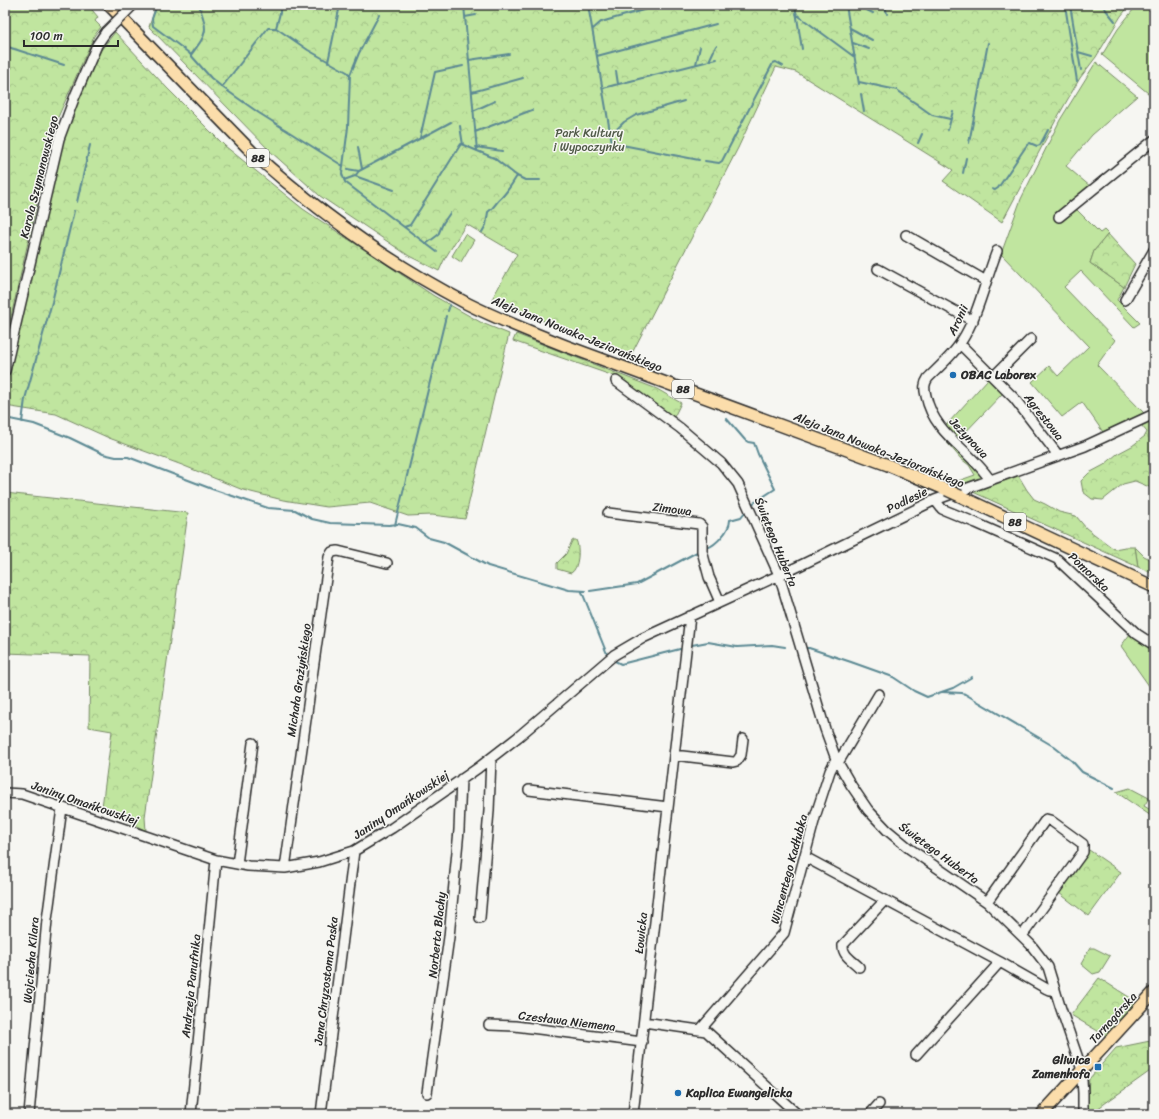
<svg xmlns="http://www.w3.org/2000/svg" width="1159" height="1119" font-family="Sriracha,sans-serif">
  <defs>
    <pattern id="forest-crowns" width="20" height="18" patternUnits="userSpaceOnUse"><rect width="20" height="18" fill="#c0e59f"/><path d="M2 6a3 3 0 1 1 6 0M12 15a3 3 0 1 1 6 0" fill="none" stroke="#a5c589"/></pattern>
  </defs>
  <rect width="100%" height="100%" fill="#f6f6f2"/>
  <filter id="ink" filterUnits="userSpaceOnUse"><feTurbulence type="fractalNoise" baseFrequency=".025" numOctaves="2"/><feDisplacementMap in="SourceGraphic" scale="8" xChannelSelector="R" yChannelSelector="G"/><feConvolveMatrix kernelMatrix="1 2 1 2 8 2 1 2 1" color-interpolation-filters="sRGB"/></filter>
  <g filter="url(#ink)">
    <!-- green -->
    <path fill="#c0e59f" stroke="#768865" d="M1137,5h17v93l-52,-43 16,-26z
      M1096,62l41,34 -45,39 -26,31 25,21 -17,20 26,26 4,-3 4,4 -14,17 -4,12 34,24 -7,13 23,23 -6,4 -53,-56 -17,16 51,53 -18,25 47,48 -41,19 -21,-30 -20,15 -30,-35 17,-16 9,10 31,-30 -88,-92 20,-55 39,-79z
      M465,234l9,6 -13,22 -9,-6z
      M988,379l15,14 -46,48 33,33 -33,12 -2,-4 20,-7 -6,-10 -8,-6 -22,-26z
      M1135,547l9,9 10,5v13l-16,-7z
      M1130,634l24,16v43l-33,-47z
      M1090,948h4l16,8 -10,16 -7,2 -12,-10z"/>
    <!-- forest -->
    <path fill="url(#forest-crowns)" stroke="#768865" d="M5,5h83l10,12 -3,4 6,6 -7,9 -39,88 -50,219z
      M156,5h974l-9,11 -25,41 -16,21 -23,40 -55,104 -59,-41 10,-11 -157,-98 -20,-5 -38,81 -107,207 -66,-25 -73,-31 25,-45 -51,-30 -22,36 -5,11 -30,-15 -89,-60 -49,-44 -122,-125z
      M115,32l52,56 58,58 78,63 131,87 48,27 27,11 -44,185 -33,-4 -24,1 -38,-13 -43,4 -44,-7 -40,-10 -61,-25 -73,-27 -53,-24 -51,-8v-8l4,-26 34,-153 24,-94 15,-39 19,-36z
      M1108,234l27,30 -11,23 -34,-24 4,-12z
      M516,334l141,55 24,14 -7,14 -63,-42 -98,-34z
      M1154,418v71l-19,-8 -12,3 -20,16 -11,-1 -9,-7 -2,-11 8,-8 15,-8 13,-11 15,-8 13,-10 2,-4 -6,-7z
      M1018,475l9,15 7,9 11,5 14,8 17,4 10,12 28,21 11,-2h10l3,20 -165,-75z
      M5,493l183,20 -43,304 1,14 -44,-24 10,-76 -23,-4 1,-71 -85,-3z
      M574,540h2c4,7 3,29 -5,33l-14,-4v-6l9,-9 6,-13z
      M1130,788l19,10 -5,8 10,6v6l-38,-26z
      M1089,850l32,22 -32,44 -30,-23z
      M1099,978l38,24 -31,34 -35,-21z
      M1150,1041l3,28 -63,45h-4l3,-35 27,-31z"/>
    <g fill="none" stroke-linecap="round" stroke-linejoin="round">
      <!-- stream -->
      <path stroke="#5b8993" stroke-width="2" d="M157,5l-5,14 1,7 36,27 22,25 11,9 37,26 84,53
        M464,5l13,146
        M588,5l24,138 87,17
        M795,5l7,44
        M846,5l13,79
        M856,5l17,8
        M885,5l2,9
        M1065,5l12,76
        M1070,5l11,65
        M1102,5l13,16
        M796,14l57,42h2
        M465,17l11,-2
        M276,28l4,-15v-8
        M850,28l22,12
        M593,29l8,-7 60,-17
        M853,43l16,6
        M5,46l59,19
        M1078,52l14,4
        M191,55c17,-23 17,-23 8,-50
        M597,56l119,-32
        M469,60l40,-6
        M709,61l7,-15
        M328,62l12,-57
        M696,64l4,-17
        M616,71l2,13
        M350,75l9,-22 20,-38
        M859,82l38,8 35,25 18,4
        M222,87l46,-59h8l32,22 39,22 3,3 -2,52 -6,47 3,8 59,45 6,-2 49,-78 2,-3 33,14 23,18 8,4h15
        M603,88l114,-29
        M472,92l51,-14
        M861,94l3,17
        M473,111l22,-10
        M460,126l3,19
        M948,130l5,-19
        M475,132l57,-22
        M611,135l13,-13 12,-7 48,-14
        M420,138l15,-66 28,-6
        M918,143l4,-9
        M969,143l19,-100
        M358,147l4,22
        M476,147l26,4
        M705,161l14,2 3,-2 51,-98 3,-1 7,4
        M347,169l12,2
        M963,173l3,-15
        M355,176l39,14
        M344,180l11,-4 4,-5 92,-49
        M992,189l3,1 3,-2 29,-43 3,-2 7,3 3,-1 8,-15
        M77,202l13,-57
        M404,227l33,25
        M482,232l4,-7 2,-13c7,-5 7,-8 11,-12 8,-7 13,-16 18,-24
        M426,244l12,-9 5,-12 7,-10
        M448,311l2,-6
        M5,418l29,6 36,14 33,16 13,3h12l84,32 56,19 27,2 17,9 18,4 59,2 9,-1 18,4 13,10 15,4 44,24 81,24 17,1
        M726,418l19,22 3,2 6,1 4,11 17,35 -23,15
        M22,422l3,-23 27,-97 22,-91
        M395,525l51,-209
        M707,548c9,-3 23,-18 23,-28l11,-3 4,-5
        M590,591l47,-7 62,-33
        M582,592l25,62
        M692,645l16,-3 29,5 35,-2 13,2
        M805,648h4l42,14 42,15 21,14 13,6 26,-9 19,-11
        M613,660l8,4 59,-15
        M942,692l20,1 3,1 88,52 19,15 10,11 32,16"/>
      <defs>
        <path id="minor" d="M1059,217l95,-77
          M906,235l80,46
          M878,269l95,52
          M1125,300l29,-50
          M960,344l54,54 44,57
          M5,371l54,-232 16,-43 22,-51 9,-13
          M993,377l38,-38
          M616,381l64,47 41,35 17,21 41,91 46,154 11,30 15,26 17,25 19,20 23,19 77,53 44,43 17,22 12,39 21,61 2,26v21
          M990,480c-19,-30 -56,-45 -64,-84 -2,-8 -2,-12 2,-18 10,-10 26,-24 33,-36 18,-28 24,-61 36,-91
          M935,500l7,9 34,14 81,36 80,75 17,11
          M608,513l91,11 3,3v24l7,26 11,25
          M674,755l59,7 4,-1 4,-6 2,-16
          M838,763l41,-69
          M529,790l139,17
          M5,793l17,1 194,66 32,6 37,2 34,-6 35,-11 38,-23 86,-60 40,-31 96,-82 29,-17 154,-71 138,-67 150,-54 69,-32
          M805,857l195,105 47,27 2,1h5
          M237,864l16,-121
          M285,868l44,-311 3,-5 6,-1 49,12
          M987,902l59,-83 4,1 33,24v8l-61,84
          M480,918l9,-107 2,-53
          M859,967c-7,-7 -17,-12 -16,-22l42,-45
          M644,1022l62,9 91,83
          M489,1025l26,1 127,16
          M700,1030l84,-97 32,-119 14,-43 6,-12
          M916,1055l84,-93
          M427,1093l22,-156 10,-107 2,-51
          M29,1114l18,-194 15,-112
          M191,1114l25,-254
          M321,1114l33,-263
          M633,1114l57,-498
          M870,1114l9,-10"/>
        <path id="major" d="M109,5l143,147c66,60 137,111 216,152 32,16 65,29 98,42l265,98 57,21 59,25
          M960,496l194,91
          M1042,1114l112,-122"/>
      </defs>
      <!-- minor casing -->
      <use href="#minor" stroke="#2b2b2b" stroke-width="12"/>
      <!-- major casing -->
      <use href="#major" stroke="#2b2b2b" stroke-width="14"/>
      <!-- minor -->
      <use href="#minor" stroke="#f6f6f2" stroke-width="9"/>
      <!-- major -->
      <use href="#major" stroke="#fbddab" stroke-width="11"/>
      <defs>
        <path id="minor-bridge" d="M106,32l26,-26"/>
        <path id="major-bridge" d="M947,490l13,6"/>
      </defs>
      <!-- minor-bridge casing -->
      <use href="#minor-bridge" stroke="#2b2b2b" stroke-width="12" stroke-linecap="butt"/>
      <!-- major-bridge casing -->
      <use href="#major-bridge" stroke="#2b2b2b" stroke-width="14" stroke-linecap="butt"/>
      <!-- minor-bridge -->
      <use href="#minor-bridge" stroke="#f6f6f2" stroke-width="9"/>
      <!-- major-bridge -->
      <use href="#major-bridge" stroke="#fbddab" stroke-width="11"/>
    </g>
  </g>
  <!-- markers -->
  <g fill="#1f6fb2" stroke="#f6f6f2" stroke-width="1.5">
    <circle cx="953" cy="375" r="4"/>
    <rect x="1094" y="1063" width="8" height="8" rx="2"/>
    <circle cx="678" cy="1093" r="4"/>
  </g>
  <g text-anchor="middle" stroke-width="3" stroke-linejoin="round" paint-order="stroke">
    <!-- shield labels -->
    <g fill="#f6f6f2" stroke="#686867" stroke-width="1">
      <rect x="247" y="149" width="22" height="18" rx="3"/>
      <rect x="672" y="380" width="22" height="18" rx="3"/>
      <rect x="1004" y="513" width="22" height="18" rx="3"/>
    </g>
    <g font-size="11" font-weight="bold" fill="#2b2b2b">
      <text x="258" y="162">88</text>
      <text x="683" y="393">88</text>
      <text x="1015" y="526">88</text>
    </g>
    <!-- park labels -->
    <g font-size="12" fill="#505a48" stroke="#f6f6f2">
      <text x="589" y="137">Park Kultury<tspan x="589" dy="14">i Wypoczynku</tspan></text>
    </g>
    <!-- street labels -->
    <g font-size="12" fill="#2b2b2b" stroke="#f6f6f2">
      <text transform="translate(39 177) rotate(-76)" y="4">Karola Szymanowskiego</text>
      <text transform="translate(958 320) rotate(-65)" y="4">Aronii</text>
      <text transform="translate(577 334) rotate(22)" y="4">Aleja Jana Nowaka-Jeziorańskiego</text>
      <text transform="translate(1044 417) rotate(52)" y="4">Agrestowa</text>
      <text transform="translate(969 438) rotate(47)" y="4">Jeżynowa</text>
      <text transform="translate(879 450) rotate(22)" y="4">Aleja Jana Nowaka-Jeziorańskiego</text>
      <text transform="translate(907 500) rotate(-26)" y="4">Podlesie</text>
      <text transform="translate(672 509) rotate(7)" y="4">Zimowa</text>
      <text transform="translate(776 542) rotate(68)" y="4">Świętego Huberta</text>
      <text transform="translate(1089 572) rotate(43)" y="4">Pomorska</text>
      <text transform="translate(299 680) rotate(-82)" y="4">Michała Grażyńskiego</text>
      <text transform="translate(85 803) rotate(19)" y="4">Janiny Omańkowskiej</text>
      <text transform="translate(401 805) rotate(-34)" y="4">Janiny Omańkowskiej</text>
      <text transform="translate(939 853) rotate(36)" y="4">Świętego Huberta</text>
      <text transform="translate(789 869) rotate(-75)" y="4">Wincentego Kadłubka</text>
      <text transform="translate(641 933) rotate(-84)" y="4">Łowicka</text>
      <text transform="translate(437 935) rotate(-84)" y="4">Norberta Blachy</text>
      <text transform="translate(31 960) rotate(-85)" y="4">Wojciecha Kilara</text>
      <text transform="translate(326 981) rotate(-83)" y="4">Jana Chryzostoma Paska</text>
      <text transform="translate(191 986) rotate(-84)" y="4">Andrzeja Panufnika</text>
      <text transform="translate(1113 1018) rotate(-48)" y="4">Tarnogórska</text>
      <text transform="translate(567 1021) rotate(7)" y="4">Czesława Niemena</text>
    </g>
    <!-- poi labels -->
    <g font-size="12" font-weight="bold" fill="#2b2b2b" stroke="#f6f6f2" text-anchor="start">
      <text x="961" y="379">OBAC Laborex</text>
      <text x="1090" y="1064" text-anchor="end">Gliwice<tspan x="1090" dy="14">Zamenhofa</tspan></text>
      <text x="686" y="1097">Kaplica Ewangelicka</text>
    </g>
  </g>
  <!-- margin -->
  <rect width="1159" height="1119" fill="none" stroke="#f6f6f2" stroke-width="20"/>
  <rect x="10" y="10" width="1139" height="1099" fill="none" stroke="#2b2b2b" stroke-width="1.5" filter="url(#ink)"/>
  <!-- scale -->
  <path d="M24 40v6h94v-6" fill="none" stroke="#2b2b2b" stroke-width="2"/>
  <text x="30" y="40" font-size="12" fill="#2b2b2b" stroke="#f6f6f2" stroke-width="3" paint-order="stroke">100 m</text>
</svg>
